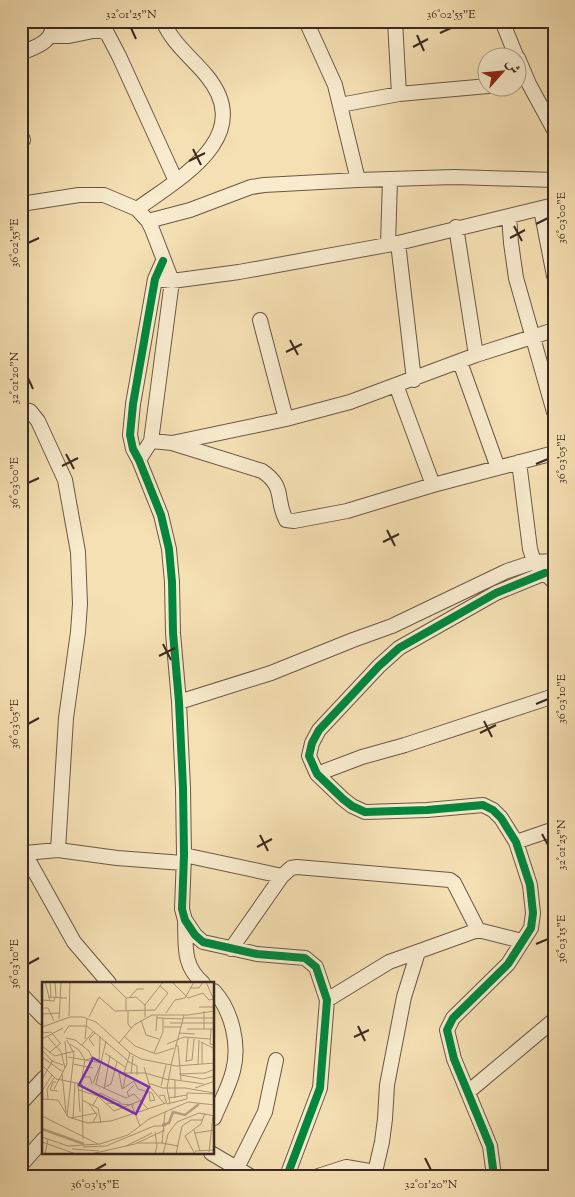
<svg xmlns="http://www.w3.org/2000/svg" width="575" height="1197" font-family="'Sorts Mill Goudy',Amiri,serif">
  <rect width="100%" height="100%" fill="#f5e0b3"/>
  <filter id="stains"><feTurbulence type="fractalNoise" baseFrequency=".004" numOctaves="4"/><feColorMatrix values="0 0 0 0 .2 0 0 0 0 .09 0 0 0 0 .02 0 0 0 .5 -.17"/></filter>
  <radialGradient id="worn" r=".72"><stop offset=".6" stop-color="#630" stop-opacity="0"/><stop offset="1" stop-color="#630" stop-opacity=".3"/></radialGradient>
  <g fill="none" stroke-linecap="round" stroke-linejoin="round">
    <defs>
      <path id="minor" d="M306,21l29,64 23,95
        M395,21l4,73
        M502,21l15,37
        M51,36h18l29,-6 9,3 12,23 57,125
        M21,53c15,-6 35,-12 31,-32
        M518,58l11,26 25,46
        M340,105l59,-11 89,-8
        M21,135l2,5
        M21,204l58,-9h25l33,14 11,12 4,8 20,52 -21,160 -12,19
        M137,209c43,-31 120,-73 69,-134 -15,-18 -34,-32 -43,-54
        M541,209l13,67
        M509,216l2,27 5,35 38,134
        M148,221l42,-11 61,-23 13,-2 94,-5 96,-3 100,3
        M456,227l20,128
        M398,243l16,137
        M388,245l2,-66
        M163,261l-8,18 -22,125 -3,31 3,14 6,11 22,55 8,34 3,33 1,51 6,69 4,86 1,67 -2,54 3,11 10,15 8,7 54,12 48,4 11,9 11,33 -7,88 -33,88
        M155,279l17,2 67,-9 159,-29 156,-38
        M260,320l26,99
        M460,362l38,106
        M396,385l37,100
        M21,409l9,2 8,10 27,59 13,72 2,52 -2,28 -12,86 -8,132
        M151,441l21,2 114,-24 64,-17 126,-47 78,-25
        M172,443l90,28c24,16 13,28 24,49l8,1 53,-10 86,-26 121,-32
        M519,462l11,87 4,13 20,-1
        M179,702l92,-29 82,-33 39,-14 115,-55 27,-9 20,20
        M317,774l45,-17 43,-12 149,-49
        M516,842l38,-13
        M21,847l53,95 35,41
        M25,853l33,-3 59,8 66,5
        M184,855l98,21
        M185,920c1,25 -3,45 18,63
        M231,949l51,-73 9,-8 6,-1 153,13 4,3 24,47
        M214,991c18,20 26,54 19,80 -4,16 -13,32 -19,47
        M21,994l23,24
        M327,1000l62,-38 89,-32 44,11
        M468,1092l86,-72
        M21,1103l23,-25
        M211,1153l39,23
        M21,1165l23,-26
        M375,1172l7,-30 3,-23 2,-34 17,-88 14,-45
        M233,1176l32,-64 11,-52
        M318,1176l28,-9 29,5 1,4
        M494,1176l-4,-30 -36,-87 -7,-29 6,-12 55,-54 23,-36 2,-15 -3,-28 -14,-43 -15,-24 -8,-8 -10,-5 -56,5 -62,2 -13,-6 -9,-7 -26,-25 -8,-18 3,-13 7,-13 60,-64 20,-18 97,-55 49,-20"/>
    </defs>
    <!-- minor casing -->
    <use href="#minor" stroke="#6a5846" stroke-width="16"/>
    <!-- minor -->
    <use href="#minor" stroke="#f8ebce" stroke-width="14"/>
    <defs>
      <path id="cycleway" d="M163,261l-8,18 -22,125 -3,31 3,14 6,11 22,55 8,34 3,33 1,51 6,69 4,86 1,67 -2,54 3,11 10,15 8,7 54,12 48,4 11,9 11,33 -7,88 -33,88
        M494,1176l-4,-30 -36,-87 -7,-29 6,-12 55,-54 23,-36 2,-15 -3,-28 -14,-43 -15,-24 -8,-8 -10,-5 -56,5 -62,2 -13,-6 -9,-7 -26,-25 -8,-18 3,-13 7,-13 60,-64 20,-18 97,-55 49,-20"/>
    </defs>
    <!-- cycleway casing -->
    <use href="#cycleway" stroke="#f8ebce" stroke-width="11"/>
    <!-- cycleway -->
    <use href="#cycleway" stroke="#00873e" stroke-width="8"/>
  </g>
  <!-- ticks -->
  <path fill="none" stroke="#3c2a21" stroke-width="2" d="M131,28l5,11M440,33l11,-5M417,35l7,16M413,47l15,-8M193,149l8,16M189,161l16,-8M536,224l12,-6M514,226l8,15M510,238l15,-8M28,243l11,-5M290,340l8,15M286,352l16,-8M28,378l5,11M66,454l8,15M536,464l12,-5M62,466l16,-8M28,483l11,-5M387,530l8,16M383,542l16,-8M163,644l8,16M159,656l16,-8M536,704l12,-5M484,721l8,16M28,724l11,-6M480,733l16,-8M542,834l6,11M260,835l8,16M257,847l15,-8M536,944l12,-5M28,964l11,-6M358,1026l7,15M354,1037l15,-7M425,1158l6,12M95,1170l11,-6"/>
  <!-- overview -->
  <g transform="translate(42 982)">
    <rect width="172" height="172" fill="#f5e0b3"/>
    <path fill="none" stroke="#b6a281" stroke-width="2.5" d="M120,143l7,-2 4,-11 12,3 14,-11M0,147l42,15"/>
    <path fill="none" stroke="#ab9779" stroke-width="1" d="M3,0l5,19M8,0l1,15M13,0l1,15M68,0l16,16v12M130,0l16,16 15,-5 6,7 6,-1M164,0l8,18M148,6h9l4,-6M6,15l19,1M88,15l7,-8h7M84,16l10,-1 9,8M0,18l12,1 1,-4M157,25h16M0,26h6l6,13M86,28v14l3,4M162,29v18M124,31l9,-13 10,-2 9,-16M1,32l16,-1M27,34l1,-34M47,35l10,-20 16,14 40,-1 13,-17 -8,-7M103,35v-12l18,-23M115,36l26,1M141,36h32M17,37l2,-37M99,38l5,15 13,4M128,41h45M0,45l28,-10h13l13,5 34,31 11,6 35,7 39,-3M122,45h17M145,47h28M169,47l-1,15 5,1M114,49l1,-15M0,51l9,-1 9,11M22,51l5,-7h18l40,34M137,51l16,1M82,54l11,10 21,8 18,-6M6,55l13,15 4,16M24,56l9,2 14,11 3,7 -6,2M0,57l21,-11M43,57l2,-21M25,58l7,14 -7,62M159,60l14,7M77,61l15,-18 18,-10h36l27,-4M28,62l9,6 6,10 -3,17h8l2,7M125,62l17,-7 26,2M40,63l11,-13M133,63l3,1 3,34M0,64l13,10 20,-5M52,64l-5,-7 6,-6M0,68l10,11 11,4M7,71l12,-10M63,71l20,14M112,71l9,-21v-14M0,75l21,15M26,75l34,6M85,79l10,5v9M144,79l6,-1 2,-21M57,80l1,-25M144,80l2,-24M31,82l20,4M156,82l1,-24M160,82v-22M0,83l14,14 26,5 1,55M129,83l13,-50M102,85l6,20 14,16M77,91l3,16 12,-8 4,8 14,4 3,7M77,91h26l24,7M82,91l6,-20M20,92l4,38M89,92l2,-18M137,92l26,-1 10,-4M139,93l22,4 12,-3M0,97l11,-19M127,97l35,5M14,100h-3l-3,8 8,1M36,101l2,29M51,101l8,-20M106,101l15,5h22l29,5M53,102l31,14 8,-4 14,15M54,102l10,-43M119,104l5,-21M63,105l6,-3 6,-22M153,106l20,-7M1,107l9,-14M12,107l13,-25 -2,-23M62,107l6,-34M81,107l3,-16M37,108l19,6 16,15 28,-11M107,109l1,10 5,-1M117,114l5,-1 3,9 20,-5v-6l28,1M87,115l-2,-5 7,-7M126,116l19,-3M133,116v-18M0,117l16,1 10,17 20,6 23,-2 55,-18M6,117l-1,-10 7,-11M40,118l16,8 3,15M65,121l27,2M128,121l-3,-15 4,-22M47,122l8,11 -4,7M51,123l7,-12 21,10M90,124l8,20M123,130l-3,31 16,3M0,134l56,28M29,136l26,-5M31,136l2,-35M152,148l6,21M153,151l20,-3M0,155l26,9 32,-2 28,-9 21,-16 39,-17 27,3M0,160l34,12M95,161h25M84,164l26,-13M41,165l23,-1 48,-20h12M30,167l27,2M153,169l20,-1M167,170l4,-36M3,172l3,-15M49,172l44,-10 30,-14M113,172l2,-8 -2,-14M121,172l5,-20 9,-12 22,-9 16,3M134,172l6,-28 9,-6h12M153,172l-10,-18 16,-12 4,-11"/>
    <path fill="#7b2cbf" fill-opacity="0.15" stroke="#7b2cbf" stroke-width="2.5" d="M51,76l56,29 -13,27 -57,-29z"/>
    <rect width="172" height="172" fill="none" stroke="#3c2a21" stroke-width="2.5"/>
  </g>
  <!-- margin -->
  <rect width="575" height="1197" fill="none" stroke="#f5e0b3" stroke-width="55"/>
  <!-- north arrow -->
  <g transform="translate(502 72) rotate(63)"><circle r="24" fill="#f8ebce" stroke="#ad9e89"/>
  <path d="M0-4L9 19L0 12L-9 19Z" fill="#8f2418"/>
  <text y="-8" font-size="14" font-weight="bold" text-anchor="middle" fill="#3c2a21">ش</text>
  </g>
  <rect x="28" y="28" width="520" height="1142" fill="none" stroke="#3c2a21" stroke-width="2"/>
  <g font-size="12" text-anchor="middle" fill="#3c2a21">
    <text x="131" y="18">32°01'25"N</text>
    <text x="451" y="18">36°02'55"E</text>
    <text transform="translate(561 218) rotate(-90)" y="4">36°03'00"E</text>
    <text transform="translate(14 243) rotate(-90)" y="4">36°02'55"E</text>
    <text transform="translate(14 378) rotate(-90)" y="4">32°01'20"N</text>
    <text transform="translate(561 459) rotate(-90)" y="4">36°03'05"E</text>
    <text transform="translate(14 483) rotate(-90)" y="4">36°03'00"E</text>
    <text transform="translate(561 699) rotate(-90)" y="4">36°03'10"E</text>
    <text transform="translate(14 724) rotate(-90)" y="4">36°03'05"E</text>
    <text transform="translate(561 845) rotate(-90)" y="4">32°01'25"N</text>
    <text transform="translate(561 939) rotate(-90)" y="4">36°03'15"E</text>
    <text transform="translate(14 964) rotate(-90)" y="4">36°03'10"E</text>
    <text x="95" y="1188">36°03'15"E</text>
    <text x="431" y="1188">32°01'20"N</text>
  </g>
  <rect width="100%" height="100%" filter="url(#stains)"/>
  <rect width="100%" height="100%" fill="url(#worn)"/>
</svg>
